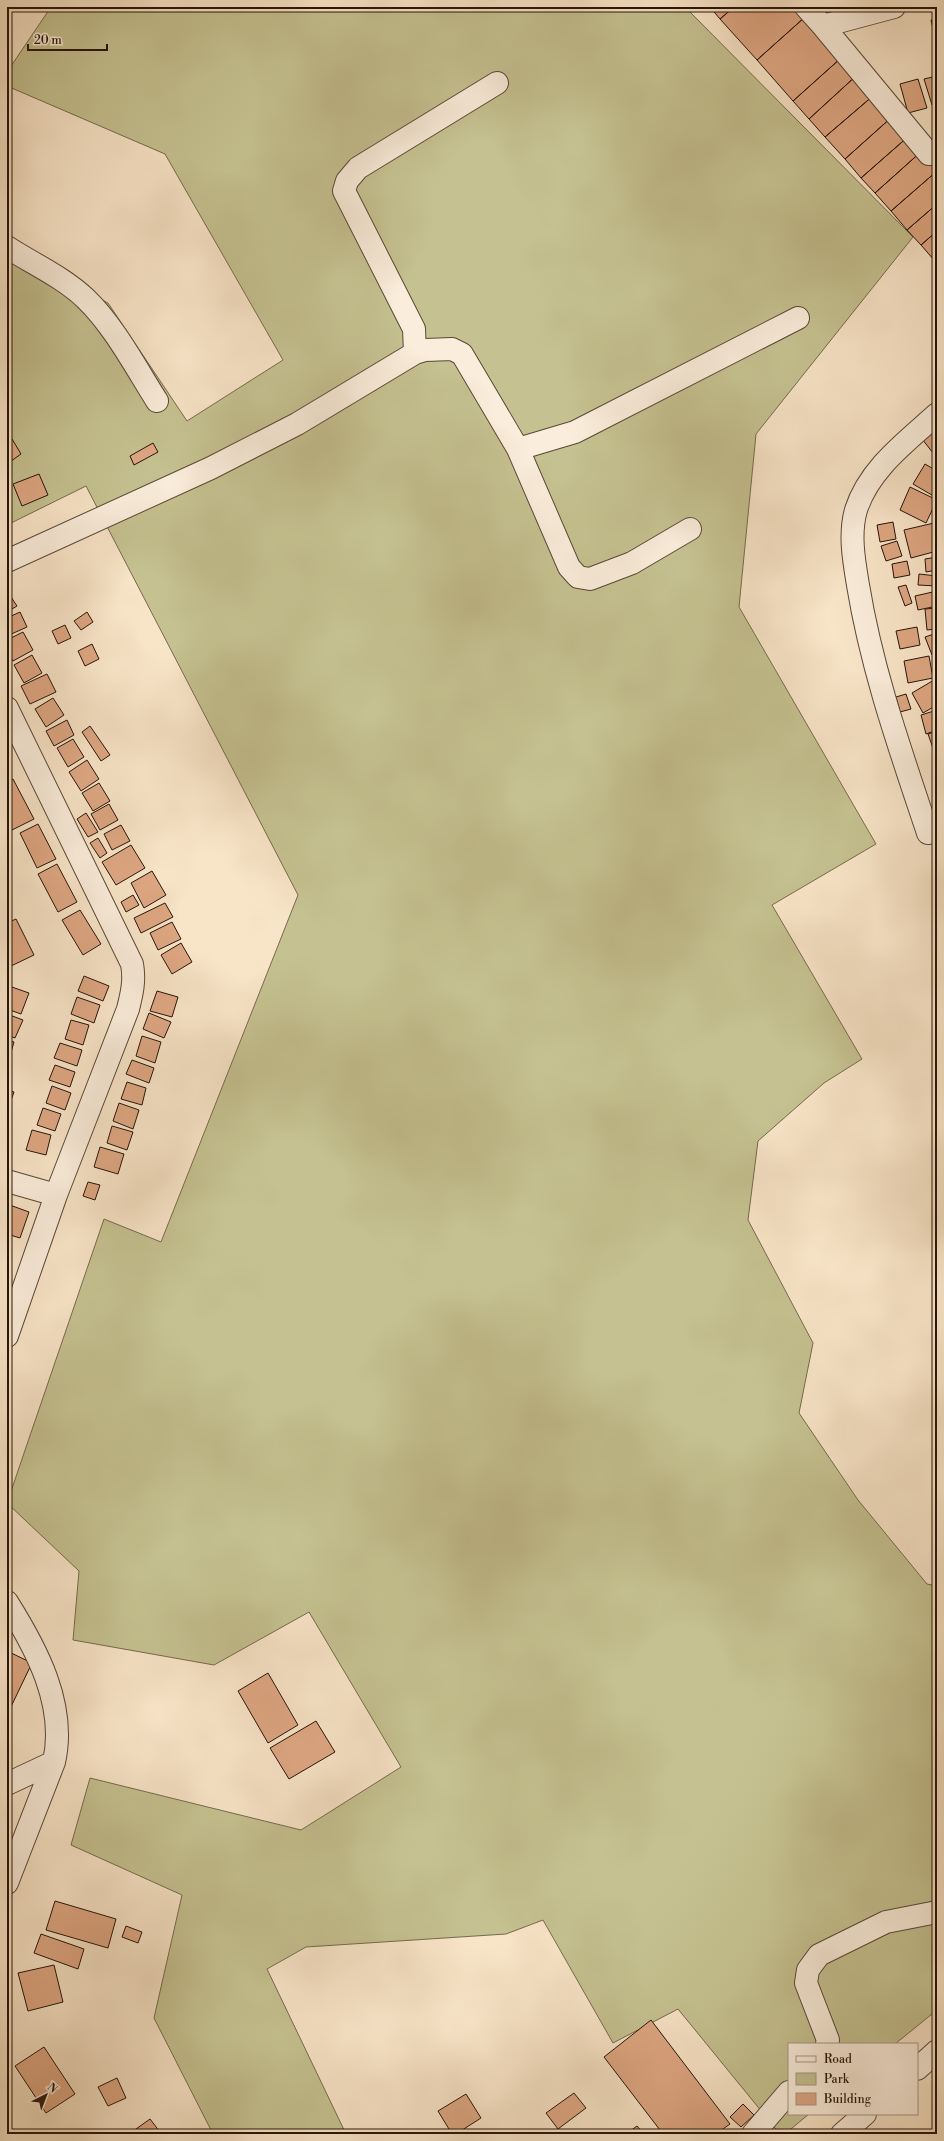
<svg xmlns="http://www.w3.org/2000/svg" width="944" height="2141" font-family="'Libre Bodoni',serif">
  <rect width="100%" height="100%" fill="#f8e4c7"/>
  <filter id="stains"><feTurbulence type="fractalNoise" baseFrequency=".005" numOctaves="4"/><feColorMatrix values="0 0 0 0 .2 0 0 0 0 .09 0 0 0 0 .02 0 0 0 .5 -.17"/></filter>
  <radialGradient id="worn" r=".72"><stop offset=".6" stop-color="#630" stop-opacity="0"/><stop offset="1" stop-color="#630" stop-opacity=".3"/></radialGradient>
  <!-- green -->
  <path fill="#c5c190" stroke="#766a4c" d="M51,7h634l228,230 -157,197 -17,173 137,237 -104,61 90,154 -38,24 -66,58 -10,79 65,123 -14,70 59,87 69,84 10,2v424l-42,34h-106v70h20l-24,20h-5l-102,-125 -65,34 -70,-123 -37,14 -200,13 -39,22 79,165h-133l-59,-116 28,-123 -111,-50 19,-67 211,52 100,-63 -92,-155 -95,53 -141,-25 6,-69 -72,-68 97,-284 57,23 137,-347 -212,-409 -79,39v-275l101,53 79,118 96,-61 -118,-206 -158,-68v-14z"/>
  <!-- building -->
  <path fill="#dea783" stroke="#261409" d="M710,7h24l-14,12z
    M734,7h62l9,10 -48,43 -37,-41z
    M805,17l36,41 -48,43 -36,-41z
    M937,19v28l-6,-27z
    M841,58l16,17 -48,44 -16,-18z
    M857,75l17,20 -49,42 -16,-18z
    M937,76v28l-5,1 -8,-26z
    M918,79l9,29 -19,5 -8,-29z
    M874,95l19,21 -48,43 -20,-22z
    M893,116l17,19 -49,43 -16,-19z
    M910,135l13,15 -48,43 -14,-15z
    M923,150l14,16v5l-46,40 -16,-18z
    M937,171v33l-30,26 -16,-19z
    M937,204v27l-16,14 -14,-15z
    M937,231v26l-3,3 -13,-15z
    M937,428v30l-15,-19z
    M12,439l9,15 -14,10v-21z
    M153,443l5,9 -24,13 -4,-9z
    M925,464l12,7v27l-24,-14z
    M39,474l9,21 -26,11 -9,-22z
    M910,487l27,13 -11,23 -26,-13z
    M893,522l3,17 -16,3 -3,-17z
    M934,523l3,15v13l-26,7 -7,-28z
    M897,541l5,15 -16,5 -5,-15z
    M937,557v13l-11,2 -1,-13z
    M907,561l3,14 -16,3 -2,-14z
    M919,574l18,2v10l-19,-1z
    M906,585l6,18 -7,3 -7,-19z
    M7,591l10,15 -10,6z
    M937,591v15l-19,4 -3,-14z
    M937,608v21l-10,1 -2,-21z
    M20,612l7,15 -20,9v-18z
    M87,612l6,10 -12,8 -7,-9z
    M65,625l6,13 -13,6 -6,-13z
    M917,627l3,18 -20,4 -4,-18z
    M23,632l10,18 -20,11 -6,-10v-11z
    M937,633v20l-5,2 -7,-18z
    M92,644l7,15 -14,7 -7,-15z
    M32,655l10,18 -18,10 -10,-18z
    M929,656l4,22 -25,5 -4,-22z
    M47,674l9,18 -26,12 -9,-18z
    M934,680l3,6v19l-14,8 -11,-20z
    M906,694l5,15 -11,3 -4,-15z
    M53,698l11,17 -18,12 -11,-18z
    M937,710v20l-11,4 -5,-19z
    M67,720l7,15 -20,11 -8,-15z
    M90,726l20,29 -9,6 -19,-29z
    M937,731v19l-3,1 -6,-17z
    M73,739l11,18 -16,10 -11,-19z
    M87,760l12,19 -18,12 -12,-19z
    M13,779l21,40 -22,11 -5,-10v-38z
    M99,783l11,18 -17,10 -11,-18z
    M109,804l9,16 -18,10 -9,-16z
    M86,813l12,19 -10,5 -11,-18z
    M38,824l18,35 -19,9 -17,-35z
    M121,825l9,16 -18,9 -8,-16z
    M98,838l9,15 -7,5 -10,-15z
    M131,845l14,23 -29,17 -14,-23z
    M57,864l20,38 -19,10 -20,-38z
    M152,871l14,24 -22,13 -13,-25z
    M133,895l6,10 -13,7 -5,-10z
    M165,903l8,14 -32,16 -7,-15z
    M80,910l21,34 -18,11 -21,-35z
    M16,919l18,36 -23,11 -4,-7v-36z
    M172,922l9,17 -23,11 -8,-17z
    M181,943l11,19 -20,12 -11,-19z
    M84,976l25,10 -6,15 -25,-10z
    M9,986l20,7 -8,21 -14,-5v-16z
    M157,991l21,6 -6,20 -22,-6z
    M77,997l23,8 -6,18 -23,-9z
    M149,1013l22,9 -7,16 -21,-9z
    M7,1014l16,6 -8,18 -8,-3z
    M71,1020l18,5 -6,20 -18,-6z
    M142,1036l19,6 -6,21 -19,-7z
    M7,1040l7,2 -5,17 -2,-1z
    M60,1043l22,7 -5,16 -23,-8z
    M132,1060l22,8 -5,15 -23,-9z
    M55,1065l20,7 -5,15 -21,-7z
    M127,1082l19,6 -4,17 -21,-6z
    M52,1086l19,7 -6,17 -19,-7z
    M7,1090l7,2 -7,19z
    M119,1103l20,7 -6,19 -20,-8z
    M43,1108l18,6 -6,17 -18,-6z
    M112,1126l21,6 -6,18 -20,-7z
    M32,1130l19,5 -5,20 -20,-5z
    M100,1147l24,7 -6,20 -24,-7z
    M88,1182l12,3 -5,15 -12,-4z
    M7,1204l22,8 -9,26 -13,-4z
    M7,1651l25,12 -25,52z
    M268,1673l30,52 -30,18 -30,-52z
    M316,1721l19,31 -46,27 -19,-31z
    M55,1901l61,18 -8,29 -62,-18z
    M126,1926l16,6 -4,11 -16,-6z
    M41,1934l43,15 -6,20 -44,-16z
    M54,1965l9,37 -35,9 -10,-38z
    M651,2020l79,104 -14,10h-53l-59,-77z
    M44,2047l31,47 -29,19 -31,-47z
    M117,2078l9,20 -18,8 -10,-19z
    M574,2093l12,15 -28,21 -12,-16z
    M466,2094l15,24 -25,16h-4l-14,-23z
    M743,2104l11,11 -13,12 -11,-10z
    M150,2119l10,13 -31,2z
    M637,2126l7,8h-18z"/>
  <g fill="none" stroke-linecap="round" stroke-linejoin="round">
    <defs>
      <path id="minor" d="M806,7l17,19 71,-19
        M823,26l106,128 8,-1
        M7,247c26,17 56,30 79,52 28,27 50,69 71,102
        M415,353l-1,-24 -70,-138 3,-10 11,-13 139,-85
        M518,449l57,-17 223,-114
        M7,561l204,-93 86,-44 118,-71 10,-3 27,-1 10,5 56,95 51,118 9,10 12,2 42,-16 58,-34
        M7,708l125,256c3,16 0,29 -4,45l-72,186 -49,141
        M928,833c-27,-81 -56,-162 -70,-248 -4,-24 -9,-51 -2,-75 13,-41 50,-68 81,-96
        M7,1181l49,14
        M7,1602c29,46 60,103 47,160l-47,121
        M7,1784l47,-22
        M827,2044l1,-4 -22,-57 2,-13 11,-15 67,-33 51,-10
        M917,2069l20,-18
        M753,2134l36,-42
        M842,2134l23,-20"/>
    </defs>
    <!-- minor casing -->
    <use href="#minor" stroke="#5a4838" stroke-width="24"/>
    <!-- minor -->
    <use href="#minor" stroke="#faeddb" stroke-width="22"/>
  </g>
  <!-- margin -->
  <rect width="944" height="2141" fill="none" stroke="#f8e4c7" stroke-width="24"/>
  <rect x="8" y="8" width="928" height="2125" fill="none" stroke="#261409" stroke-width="2"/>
  <rect x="12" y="12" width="920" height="2117" fill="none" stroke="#261409"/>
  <!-- legend -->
  <rect x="788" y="2043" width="130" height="72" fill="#faeddb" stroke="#a59687"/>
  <rect x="796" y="2056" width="20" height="6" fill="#faeddb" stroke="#a59687"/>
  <text x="824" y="2063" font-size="12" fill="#261409">Road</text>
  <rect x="796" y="2073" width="20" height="12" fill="#c5c190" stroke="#a59687"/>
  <text x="824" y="2083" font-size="12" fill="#261409">Park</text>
  <rect x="796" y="2093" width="20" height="12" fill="#dea783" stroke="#a59687"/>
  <text x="824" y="2103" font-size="12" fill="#261409">Building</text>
  <!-- north arrow -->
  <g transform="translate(46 2095) rotate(42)" stroke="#faeddb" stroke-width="3" paint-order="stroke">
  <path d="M0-3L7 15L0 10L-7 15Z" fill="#261409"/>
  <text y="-6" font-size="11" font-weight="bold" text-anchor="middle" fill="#261409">N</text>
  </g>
  <!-- scale -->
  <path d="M28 44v6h79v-6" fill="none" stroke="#261409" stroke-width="2"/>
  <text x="34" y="44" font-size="12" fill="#261409" stroke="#faeddb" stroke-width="3" paint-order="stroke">20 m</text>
  <rect width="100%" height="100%" filter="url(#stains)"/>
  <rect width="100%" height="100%" fill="url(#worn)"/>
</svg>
